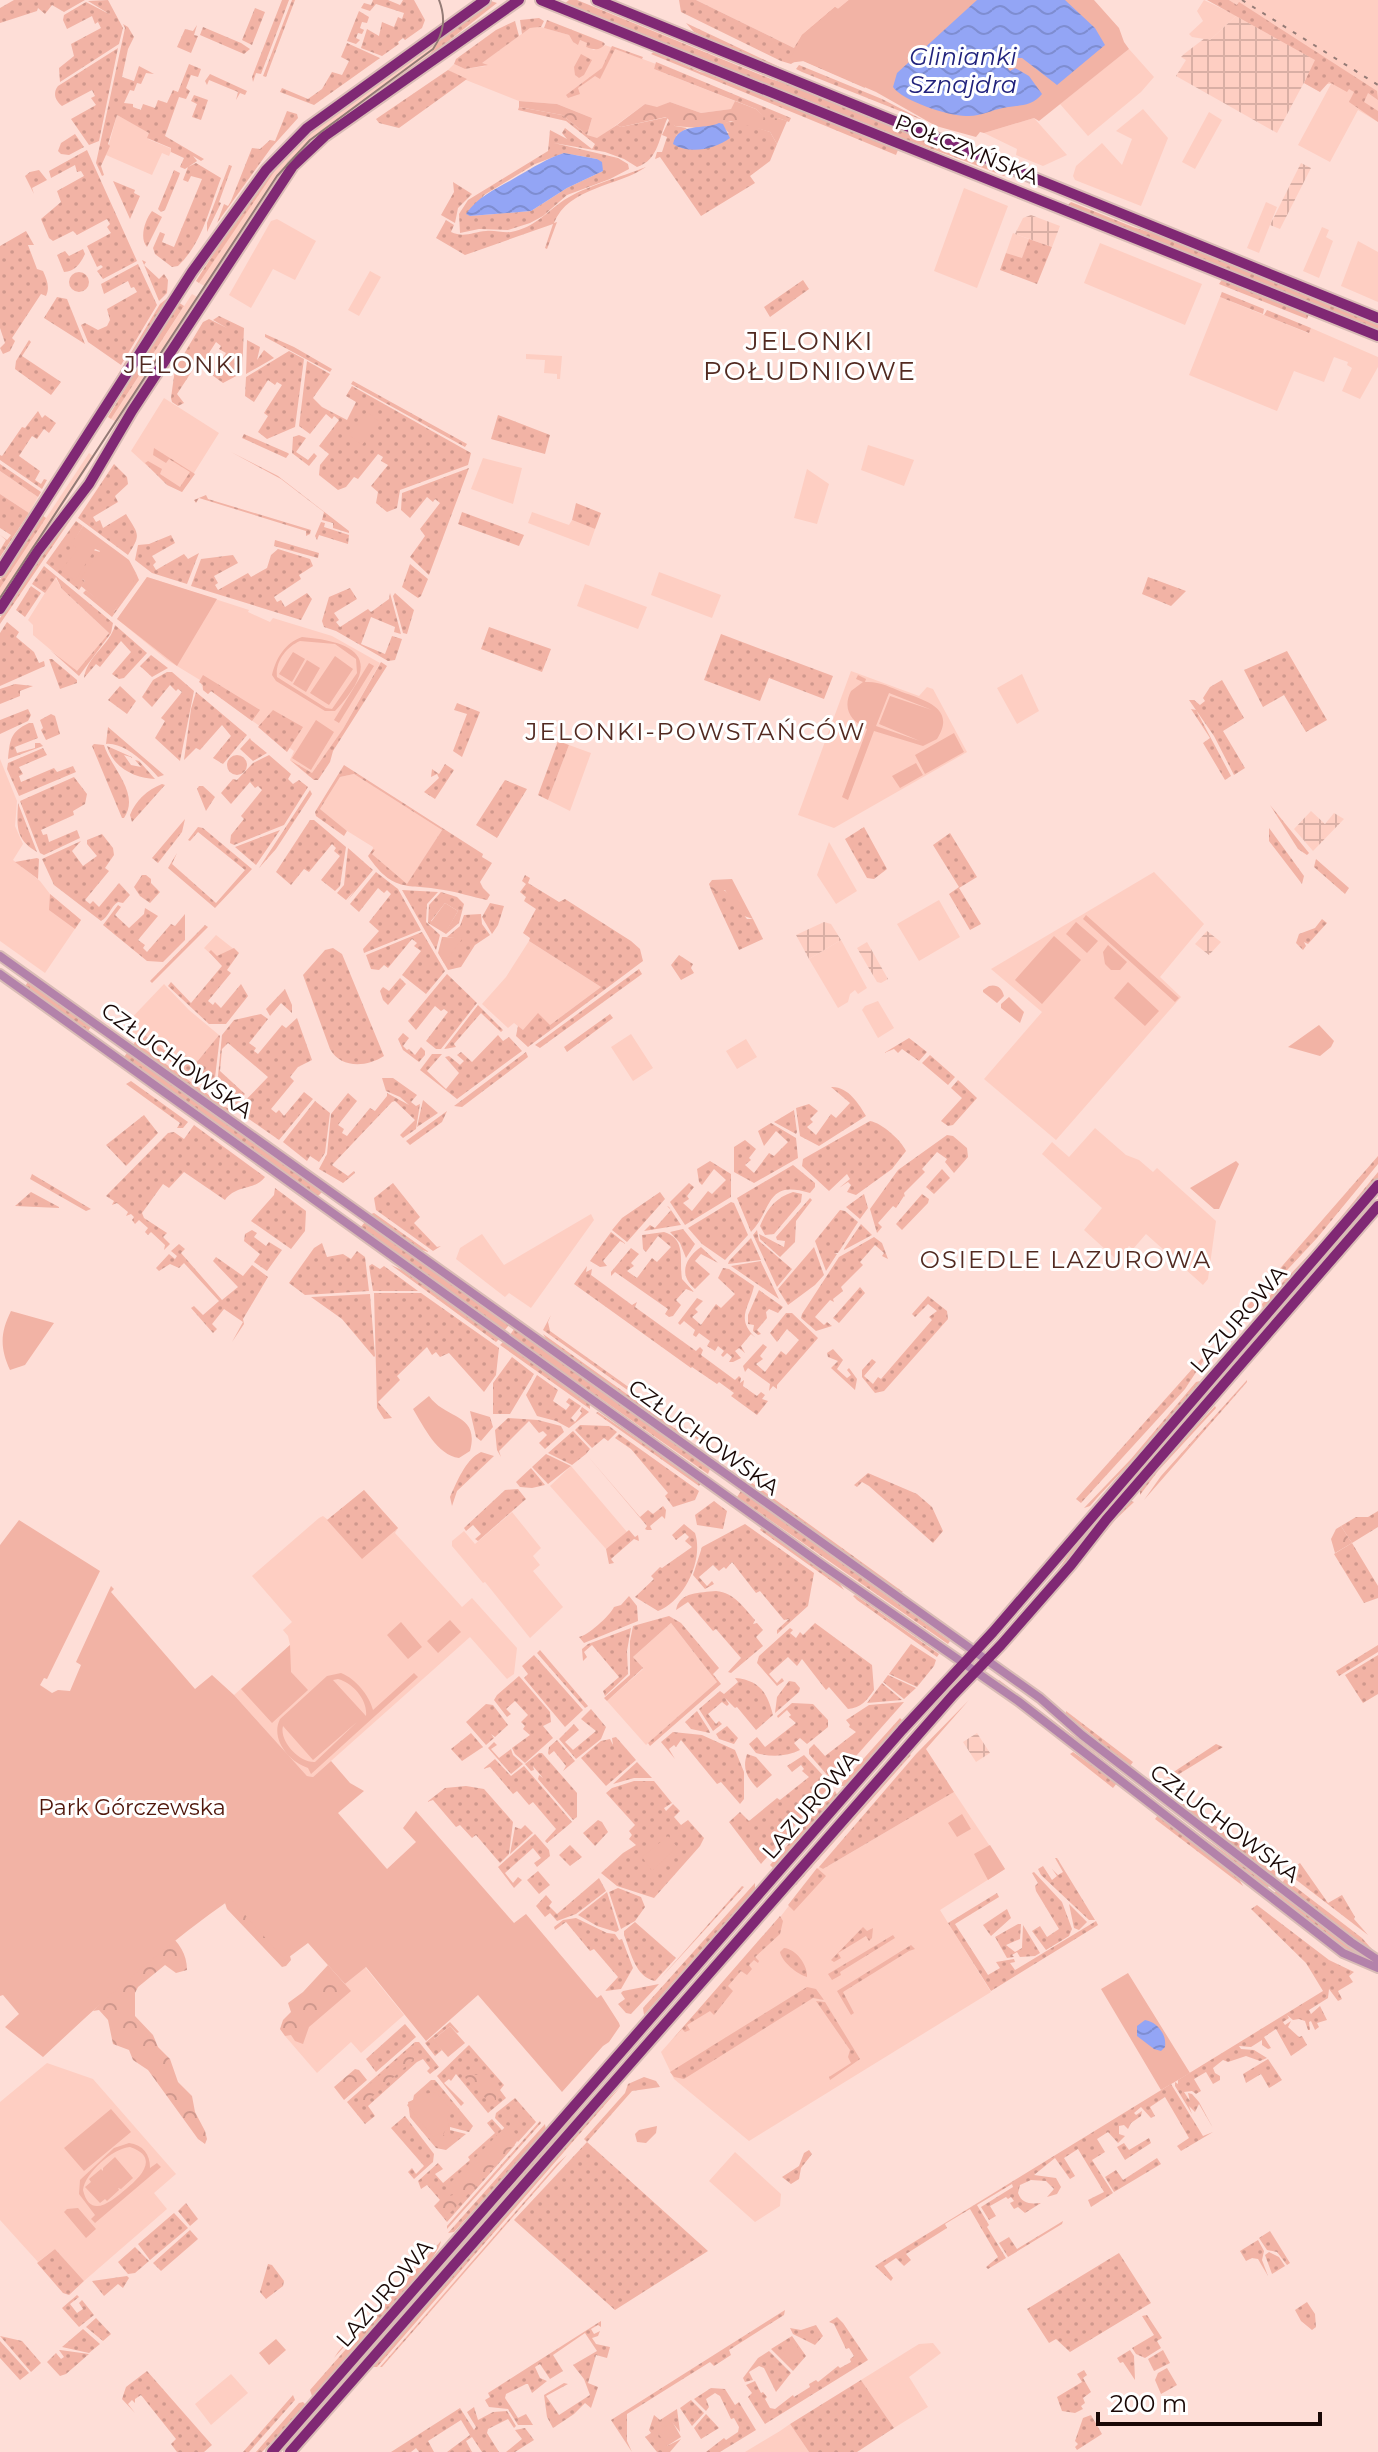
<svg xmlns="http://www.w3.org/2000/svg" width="1378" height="2452" font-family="Montserrat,sans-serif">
  <defs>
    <pattern id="industrial-grid" width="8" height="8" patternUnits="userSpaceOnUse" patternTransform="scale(2)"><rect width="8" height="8" fill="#fecec2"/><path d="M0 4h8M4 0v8" fill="none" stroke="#d9afa5"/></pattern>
    <pattern id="grass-dots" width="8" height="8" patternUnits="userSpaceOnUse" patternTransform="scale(2)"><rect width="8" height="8" fill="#f2b3a5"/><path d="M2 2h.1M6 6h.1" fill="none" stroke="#cf988d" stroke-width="1.8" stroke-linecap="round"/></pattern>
    <pattern id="forest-crowns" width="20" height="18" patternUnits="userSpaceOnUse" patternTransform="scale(2)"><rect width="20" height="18" fill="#f2b3a5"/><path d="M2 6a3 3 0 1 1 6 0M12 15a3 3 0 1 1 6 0" fill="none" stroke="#cf988d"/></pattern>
    <pattern id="water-waves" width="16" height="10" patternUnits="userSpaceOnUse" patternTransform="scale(2)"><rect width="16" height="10" fill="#93a5f5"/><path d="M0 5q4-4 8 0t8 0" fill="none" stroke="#7e8dd1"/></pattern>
  </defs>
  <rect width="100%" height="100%" fill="#feded7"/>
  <!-- built -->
  <path fill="#fecec2" d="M696,0h153l-55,48z
    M1204,0l27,13 6,-8 -8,-5h149v122l-20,-12 -28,52 -32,-17 33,-61h-6l-5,8 -16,-9 11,-23 -79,-44 -26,24 -18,-3 -3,-3 14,-13 -6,-10z
    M541,27l28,8 4,7 4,2 3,-4 8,3 -2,4 8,3 11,-5 51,19 -2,5 81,32 -4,8 -30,4 -31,-11 -13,6 -12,-4 -48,35 -10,-4 5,-17 -35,-14 -38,-3 -53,-21 -18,-10 6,-6 11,5 21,-3 -5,-3 49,-35z
    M443,35l-15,22 -105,76 -24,21 -24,29 -69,104 -7,-4 85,-128 33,-30z
    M1129,49l25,28 -13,15 -53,44 -28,-32z
    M1143,109l25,29 -27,68 -66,-26 -2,-4 3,-10 26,-23 20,22 10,-26 -16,-8z
    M1209,112l13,8 -27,49 -13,-7z
    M117,115l33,18 -2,6 24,10 -3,7 -7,-3 -10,22 -46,-20z
    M1034,118l33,37 -24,11 -27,-11 1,-6 -33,-16z
    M964,188l44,18 -31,82 -43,-17z
    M1266,202l11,5 -18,46 -12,-5z
    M277,219l39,22 -21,39 -22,-11 -22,39 -22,-13 42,-74z
    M1322,227l7,3 -3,7 7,4 -14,37 -16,-7z
    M1013,233l16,6 -7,20 -16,-6z
    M1358,241l20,11v50l-37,-16z
    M1100,243l102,41 -17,41 -101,-42z
    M370,271l11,6 -22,39 -11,-6z
    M192,294l7,4 -82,124 -6,-3z
    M1220,297l88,36 3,-5 67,29v10l-18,32 -18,-8 10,-23 -5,-3 1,-3 -14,-5 -10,25 -30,-11 -17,40 -88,-36z
    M526,354l36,2 -2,23h-3v-5l-13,-1 1,-13 -19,-1z
    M164,398l55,35 -37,59 -15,-8 -36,-33z
    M868,445l46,15 -10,26 -43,-16z
    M89,453l5,4 -94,144v-13z
    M483,458l39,10 -9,36 -42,-15z
    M807,469l22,15 -12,40 -23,-6z
    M0,471l38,26 -9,16 -29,-19z
    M532,512l37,13 3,-5 23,9 -6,17 -61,-23z
    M659,572l62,23 -9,23 -61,-23z
    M55,577l7,12 47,44 -32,39 -44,-37v-10l-5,-5z
    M147,577l102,33 -1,2 22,10 3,-4 59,18 48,27 -37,66 -33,48 -20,-17 4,-9 -83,-60 -3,3 -5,-4 -3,-10 -33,-20 -50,-41z
    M585,584l62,23 -9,22 -61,-23z
    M851,671l68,25 8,-9 6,2 34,63 -133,76 -36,-13z
    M1022,674l17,37 -22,13 -20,-36z
    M569,745l22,8 -21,58 -22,-11z
    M0,759l17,42 -2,25 8,18 -10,16 27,21 10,13 31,26 -36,53 -45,-32z
    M354,774l88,56 -35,55 -35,-31 1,-7 -29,-18 -24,-20 20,-32z
    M829,842l28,49 -21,13 -19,-29z
    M1154,872l50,52 -44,53 21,20 -125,143 -72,-61 58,-67 -51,-43z
    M939,900l21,37 -41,24 -22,-37z
    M216,935l19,15 -12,15 -19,-17z
    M841,940l26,48 -9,6 -3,-4 -5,4 -2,8 -10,6 -29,-49z
    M529,941l72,46 -51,38 -27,5 -9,-7 -6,5 -26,-24 24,-27z
    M164,984l25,26 30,25 -23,28 -17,-9 -12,5v2l-29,-21v-4l-14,-10z
    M878,1001l16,27 -16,10 -16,-28 3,-4z
    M631,1034l22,34 -20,13 -22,-34z
    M746,1039l11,18 -20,12 -11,-18z
    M1095,1128l31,27 13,5 14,12 4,-4 59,53 -8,58 -5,6 -57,-51 -13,15 -4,-3 -12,14 -33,-30 18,-22 -60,-54 10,-12 17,15z
    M591,1214l3,6 -63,88 -22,-15 -4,4 -49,-38 4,-11 22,-14 22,31z
    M571,1466l56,66 -21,17 -56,-63z
    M364,1490l34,38 -3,5 67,74 10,-9 45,50 -3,26 -7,5 -37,-42 -157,140 -6,-1 -73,-81 56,-50 -2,-9 -5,-6 9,-8 -40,-46 67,-58 4,-2 5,4z
    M512,1512l29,36 -8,8 7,9 -7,6 30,36 -33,31 -45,-56 -2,1 -31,-37v-5l12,-10 11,13z
    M671,1623l46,59 -71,63 -39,-44 36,-32 -10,-12z
    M954,1792l51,77 -65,41 51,82 -242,149 -75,-62 -13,-27 120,-136 38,-49 4,2z
    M365,1967l39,48 -43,38 -10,-11 -34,31 -32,-37z
    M47,2063l46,16 83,95 -22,19 13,16 -83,72 -29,-32 -17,13 -38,-42v-118z
    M735,2152l46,42 -1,12 -25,16 -46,-41z
    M933,2343l8,10 -32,24 19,30 -34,21 -33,-48 58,-36z
    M231,2374l17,19 -37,32 -16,-21z
    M790,2424l19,28h-64l35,-21z"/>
  <!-- industrial -->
  <path fill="url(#industrial-grid)" d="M1236,16l80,44 -39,73 -101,-57 10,-16 -5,-3 3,-3 21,-16 5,2z
    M1301,163l10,5 -31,61 -10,-4z
    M1031,215l29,11 -8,21 -37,-13 8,-16z
    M1311,811l14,13 9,-11 10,6 -31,32 -19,-22z
    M824,922l7,2 10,16 -32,19 -13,-24z
    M1207,931l14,11 -12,13 -14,-11z
    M867,942l21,37 -7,4 -4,-1 -20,-34z
    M977,1733l13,20 -14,9 -13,-20z"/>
  <!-- grass -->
  <path fill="url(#grass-dots)" fill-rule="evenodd" d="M14,0h71l-21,12 -12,-7 -7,9 -7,-6 -1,3 -37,12v-15z
    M108,0l15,28 -4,16 -59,38 -1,-14 15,-12 -3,-12 30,-16 -3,-6 -3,2 -3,-8 -25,13 -4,-9 1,-5 22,-13 25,13 -23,-14z
    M282,0h7l-28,74 -5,-1 -3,9 -1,-5z
    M292,0h3l-29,77 -3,-1z
    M373,0h15l12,5 3,-5h11l11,20 -3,8 -17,12 -2,-2 -5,4 1,2 -17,12 -21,-8 6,-19 12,7 3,-14 12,5 4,-10 4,2 2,-6 -28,-9 -6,7 -9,-3 3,-5 7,2z
    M569,0h8l194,79 33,10 205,82 -5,5c-43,-17 -88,-32 -132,-49 -103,-40 -204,-85 -309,-122z
    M679,0h17l98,48 8,-13 33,-28 3,2 11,-9 16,88 -62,-27 -6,-1 -6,4 -10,-3 -100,-49z
    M1207,0h22l8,5 2,-3 138,89 1,9 -10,-7 -4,9 14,9v11l-29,-20 5,-10 -5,-3 -2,3 -18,-10 -9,10 -16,-9 11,-23z
    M491,1l6,2 -69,54 15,-22z
    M255,8l10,4 -13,33 -10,-5z
    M359,11l10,6 -2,6 -5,-1 -2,6 4,2 -2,4 -4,-1 -2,5 4,2 -4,4 -9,-3z
    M539,18l5,3 -3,6 -11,1 -8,6 -2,-14z
    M547,20l56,22 2,2c-5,7 -11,6 -19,3l1,-4 -7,-3 -2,5 -5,-3 -4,-7 -25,-7z
    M515,21l4,15 -37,27 6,2 -23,4 -11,-5 2,-5 40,-29z
    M686,23l119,56 134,54 32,8 -1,3 -21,-6 -148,-59 -107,-47z
    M123,24l5,3 6,10 -6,12 -6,28 12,4 5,-15 15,8 -8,-1 -5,11 -4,-1 -3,8 -4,-1 -6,13 9,1v3l8,3 2,-6 12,4 3,-8 9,3 6,-13 5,2 11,-28 12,5 -3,8 -7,-2 -5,13 4,3 -4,8 -7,-2 -14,39 39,23 -3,2 -8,-5 4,5 -12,8 -5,-2 4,-9 -13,-6v-4l-24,-10 2,-5 -32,-18 -9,29 2,2 -9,20 3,9 -2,1 -6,-13 29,-135z
    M197,25l-3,10 4,1 -7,17 -14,-6 8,-18 8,2z
    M203,27l38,16 9,6 -6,5 -44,-19z
    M347,43l33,15 -66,47 -34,-13 2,-4 26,11 14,-10 10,-17 10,3 7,-14 -8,-4z
    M612,46l31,11 -1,2 -27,-10 -15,30 -5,-3 -17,12 2,6 -12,4 -2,-3 36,-27z
    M118,48l-19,93 -10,4 -18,-26 25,-14 -5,-7 4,-2 -3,-6 -30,16c-6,-5 -10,-12 -4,-20z
    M655,51l45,21 20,3 178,75 -2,5 -245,-101z
    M581,54l11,6 -8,15 -5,3 -4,-3 -1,-8z
    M656,62l135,56 -2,4 -11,-4 -12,2 -10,-11 -102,-40z
    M799,65l83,34 43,22 -123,-49 -6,-3z
    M448,70l19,9 -68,49 -20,-5 -3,-4z
    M210,74l37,17 -2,4 -5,-2 -4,7 2,-8 -29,-12 -2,5 -2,-4z
    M194,95l14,5 -7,20 -9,-3 5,-13 -6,-3z
    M519,107l43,8 25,20 10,3 20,-13 4,2 47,-10c-9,19 -9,43 -31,50l-13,-8 -19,-7 -51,-9 64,15 -7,2 -1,19 -43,16 -24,21 -13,7 -22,7 -29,-1 -19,4 -1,-19 9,-14 80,-49 2,-21 17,9 -5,-6 3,-5 27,21 3,-5 -29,-23 -48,-11zM564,153l33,6 6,12 -36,17 -36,23 -61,5 14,-21 51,-31z
    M287,111l10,3 1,4 -27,30 -54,75 7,-19 4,2 3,-5 21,-53 8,1 10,-9 5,1z
    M670,118l5,8 12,2 -11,8 53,-3 -10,-10 19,-2 32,11 7,12 -7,17 -20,15 5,7 -54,33 -41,-59 -5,2 2,-7h5l5,-15 -5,-2z
    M75,134l9,13 -15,8 -8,-1 -3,-3 3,-8z
    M87,150l50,111 -34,18 -6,-8 6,-4 -2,-2 -4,2 -10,-21 24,-13 -4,-6 3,-3 -3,-5 -30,16 -4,-4 -20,10 -4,-3 -8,-19 20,-17 -4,-11 27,-15 -3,-5 -4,1 -2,-7 -24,13 -2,-7z
    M285,156l-86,127 -3,-2 54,-84z
    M196,163l25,15c-12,31 -18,64 -43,88l-6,1 -17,-13 -2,-6 7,-16 5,2 -3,8 12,5 28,-68 -11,-3 -3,6 -5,-2 5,-13z
    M229,165l3,1 -13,36 2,1 -14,29v-9z
    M646,167c-27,19 -78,20 -92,56l3,-1 -10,27 -2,-1 8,-24 -88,31 -29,-17 10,-18 8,5 -3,7c13,6 22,0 35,-1 8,-1 17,2 25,1 25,-5 34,-19 53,-32 22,-14 57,-23 82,-33z
    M39,170l8,10 -15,8 2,6 -9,-18 5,-4z
    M174,170l6,3 -1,3 -14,34 -4,2 -3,-3z
    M113,181l22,9 -1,3 6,3 -10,23z
    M453,182l19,12 -14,14 -3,15 -14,-8 13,-23z
    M1071,202l62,25 54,17 191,78v10l-311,-126z
    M152,211l10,6 -15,30c-8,-9 -2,-27 5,-36z
    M26,231l8,14h-6l9,24 6,2c4,9 7,16 3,25l-5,-2 -29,44 3,3 -5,10 -7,3 -3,-6 5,-5 -5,-15v-82z
    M1029,239l23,8 -15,37 -37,-14 6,-17 16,5z
    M83,249l2,5c-4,9 -11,18 -21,18l-7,-17 8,-4 4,5z
    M142,260l4,2 -2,3 15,14 5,-5 4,6 -1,13 -8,8z
    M138,264l19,41 -36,60 -33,-23 -7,-17 4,-2 13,7 9,-4 3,-6 -3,-11 30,-17 -3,-5 -3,1 -3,-7 -24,13 -3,-10z
    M69 282a10 10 0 1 1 20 0a10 10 0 1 1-20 0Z
    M1223,278l86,36 -2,5 -88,-35z
    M803,280l6,9 -39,28 -6,-10z
    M1222,292l42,17 -1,5 -43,-17z
    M170,296l-70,113 -2,-1 62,-104z
    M57,297l10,2 18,45 -41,-26z
    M178,302l6,4 -73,113 -3,-2z
    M1267,310l44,18 -2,5 -45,-18z
    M219,316l25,12 -2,45 -19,10 -11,-8 14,-22 -7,-4 2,-3 -5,-4 -16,25 -4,-2 -19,29 7,9 -6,3 -6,-4 -1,-4 4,-29 28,-47 6,-3 18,9 -14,-8z
    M265,334l29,13 38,22 -2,3 -65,-35z
    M29,340l2,2 -9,14 39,26 -10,13 -36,-26 1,-8z
    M247,340l13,7 -3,13 7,-10 10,8 -28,16z
    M289,351l15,8 -9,68 -28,12 -9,-7 10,-16 -4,-3 18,-28 -5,-3 -2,3 -7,-5 -14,22 -9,-6 1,-19z
    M307,361l23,13 -17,24 9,9 25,13 9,-18 -10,-6 6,-10 119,67 -3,12 -68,25 -3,18 -10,4 -11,-9 2,-11 -7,-6 17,-21 -7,-4 2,-4 -5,-3 -20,25 -4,-2 -8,10 -8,3 -19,-15 1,-10 9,-11 -10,-8 20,-26 -5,-4 -2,3 -6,-5 -16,20 -11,-8z
    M353,381l114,63 -2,3 -114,-63z
    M38,411l4,7 3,-3 11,8 -7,10 -5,-4 -7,10 -5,-3 -13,20 21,15 -5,9 6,4 3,-5 3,1 -5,9 -42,-29v-5l2,1 20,-29 3,1z
    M498,415l52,20 -5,19 -54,-15z
    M244,434l44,19 1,1 -3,4 -44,-20z
    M299,435l7,3 -10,14 12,8 6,-7 3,3 -8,10 -17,-13 1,-16z
    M154,448l41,26 -13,18 -15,-7 -22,-22 3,-2 14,8 -2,5 20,13 10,-15 -21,-13 -3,4 -13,-8z
    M231,452l47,24 71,55v2l-16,-5v-5l-11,-3 2,-8 -43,-33z
    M0,464l41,28 -3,5 -38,-26z
    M114,464l13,13 1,7 -13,12 3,6 -25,15 3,5 4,-2 3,8 23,-14c12,20 16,20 2,41l-50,-37z
    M469,468l-40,107 -19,-18 15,-21 -5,-7 20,-26 -5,-4 -2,3 -6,-5 -17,21 -9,-8 1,-17z
    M0,494l29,19 -29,44v-7l6,-10 -6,-5 7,5 4,-5 -11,-7z
    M206,495l2,4 103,31 -1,4 -4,2v-5l-107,-33 -3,5 -2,-3z
    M576,503l25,10 -6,16 -23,-9z
    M462,512l62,23 -5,11 -61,-22z
    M42,515l4,3 -46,70v-8z
    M68,518l3,1 -71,105v-6z
    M76,521l7,5 -11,18 28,8 -18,27 3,2 -6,9 -33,-27z
    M321,522l4,1 -1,4 25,8 -1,9 -29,-9 -2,5 -2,-4z
    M171,535l4,8 -23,13 4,6 -3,3 3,5 28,-16 4,5 11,-6 -12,31 -35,-11 -17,-13 3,-15 11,-1z
    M275,540l44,13 -1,5 -44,-12z
    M278,549l32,10 3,7 -14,9 2,4 -27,18 3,5 4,-2 4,7 22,-14 5,6 -11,21 -110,-34 10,-27 32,-4 5,8 -24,13 4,7 -3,2 3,5 30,-17 3,4 16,-9 4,-13z
    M410,564l18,15 -7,17 -3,2 -16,-11z
    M44,566l69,57 -2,10 -32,43 -29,-26 27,21 32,-38 -47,-44 -6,-12 -11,16 -13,-9z
    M136,573l3,7 -27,37 -29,-24 3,-3 28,22z
    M1148,577l38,14 -15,15 -29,-12z
    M31,586l10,7 -16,24 -9,-7z
    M350,588l7,11 -23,14 5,7 -3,2 4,5 28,-18 3,3 18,-13 1,-6 11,41 -7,-2 1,-5 -24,-10 -10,27 24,10 7,-18 10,3 -7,21 -7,1 -52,-30 -12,-4 -2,-6 7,-24z
    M395,593l19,17 -7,24 -4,-1 -10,-37z
    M7,622l12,10 -3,5 18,15 5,11 5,-2 1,5 -45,20v-53z
    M115,625l32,28 -23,25 -5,1 -7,-5 19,-22 -10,-11 -21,26 -4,-3 -12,14c3,-22 26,-33 31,-53z
    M489,627l62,22 -9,23 -61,-23z
    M721,634l112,42 -9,23 -55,-21 -9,23 -56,-21z
    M1287,651l40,69 -21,12 -22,-37 -21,12 -19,-37z
    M151,655l17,13 -16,9 -12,-11z
    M49,659h3l25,21v3l-17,6z
    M381,662l6,4 -54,85 -3,11 -12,18h-4l-24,-20 22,13 31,-44z
    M167,672h5l22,19 -14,70 -25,-23 10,-17 -4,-3 21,-26 -4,-3 -2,2 -6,-6 -18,22 -10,-10 11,-17z
    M203,675l57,35 -8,11 -41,-30 -3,3 -5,-4v-5l-4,-3z
    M1222,680l22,38 -21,13 22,37 -11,7 -20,-39 -25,-36h5l6,5 5,-4 -2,-3 7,-11z
    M15,684l18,2 -13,5v5l-20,8v-15z
    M120,686l16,15 -9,13 -19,-14z
    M196,692l51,43 -24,29 -10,-6 18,-22 -9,-11 -22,25 -4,-2 -12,12 7,-51z
    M457,703l23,9 -18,45 -9,-6 14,-37 -13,-4z
    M28,709l3,6 -3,6 -28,13v-14z
    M1191,709l5,1 35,66 -6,4 -22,-37 7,-5z
    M273,710l30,17 -16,25 -29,-25z
    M51,714l4,2 5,18 -14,6 -5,-10 2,-2 -3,-8z
    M29,723h4l5,15 -23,9 2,6 18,-5v-5h5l3,3 -35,13c2,-19 2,-27 21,-36z
    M108,727l56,48 -6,2c-13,-15 -35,-35 -52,-33z
    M250,738l1,2 16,13 -14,8 -13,-12z
    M558,741l11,4 -21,55 -10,-5z
    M94,744l10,1c6,22 37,48 20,73h-2l-30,-72z
    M107,746l27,12 -10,-3 7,10 10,2 -6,-7 4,1 16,18c-18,-1 -41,-9 -48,-33z
    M43,748l4,7 -28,12 4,7 -4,2 2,6 33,-14 3,4 16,-6 3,6 -57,24 -12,-27 1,-6z
    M269,755l22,19 -3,5 5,5 6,-4 9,7 -24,38 -50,20 -4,-2 1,-8 13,-16 -3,-3 21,-26 -4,-4 -3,2 -5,-6 -19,22 -10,-11 12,-14 4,1 16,-17z
    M227 765a10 10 0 1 1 20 0a10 10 0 1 1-20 0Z
    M445,764l9,6 -19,29 -11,-7 15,-14 -2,-4 -6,3 1,-8 7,5z
    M344,765l139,89 -1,3 10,6 -12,19 3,6 7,7 -3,5c-15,-3 -29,-8 -43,-10 -37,-7 -50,4 -76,-34l5,-7 2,1 -3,4 35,30 35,-54 -88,-56 -14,3 -20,32 27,22 -3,5 -28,-20 -1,-4z
    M74,777l13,17 -2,10 -12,7 1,4 -33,15 2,5 4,-1 2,8 28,-12 3,8 -36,17 -4,-2 -20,-52z
    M505,780l22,9 -30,49 -21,-13z
    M162,784l3,1 -33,37 -2,-7c6,-15 17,-25 32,-31z
    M199,786h4l12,11 -9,14 -9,-22z
    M310,790l2,4 -36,55 -17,19z
    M18,803l19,49c-22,-13 -20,-25 -19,-49z
    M1270,805l39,48 -2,2 -9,-6z
    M185,819l-3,13 -24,31 -6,-5z
    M310,820h4l32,27 -6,39 -5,5 -14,-11 19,-24 -6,-5 2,-3 -4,-4 -23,28 -5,-3 -13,16 -15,-13z
    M198,827l5,1 49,41 -37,39 -47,-40 9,-15 -5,11 44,39 29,-33 -47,-38 -8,9 -2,-1z
    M864,827l23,42 -13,10 -7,-1 -22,-39z
    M1269,828l35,48 -2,8 -33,-43z
    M280,830l-24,35 -21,-18z
    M950,833l27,44 -18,11 22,36 -11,6 -21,-36 10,-7 -26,-42z
    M102,834l11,14 1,7 -9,13 4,3 -24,29 5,4 3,-3 6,6 20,-24 11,12 -7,8 -5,-1c-8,5 -9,15 -17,19l-47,-36 -12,-26 39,-18 -9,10 11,15 14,-10 -10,-12v-4z
    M348,848l25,22 -26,31 8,-11 -9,10 -9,-7 7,-8z
    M37,858l2,1 -1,20 -23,-17z
    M1316,859l33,29 -4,6 -31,-27z
    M376,872l22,17 23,41 -57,23 -1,-4 16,-18 -10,-9 22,-28 -4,-4 -3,3 -6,-5 -19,24 -9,-8z
    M142,875h4l5,4v4l9,9 -10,11 -10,-7 -6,-9z
    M525,875l5,3 -2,5 31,19 6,-3 66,42 9,8 3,12 -115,86 -12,-11 2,-10 5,4 15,-17 12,12 51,-38 -72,-46 1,-3 -7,-5 13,-24 -12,-8 2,-4 -6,-5 6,-8 -4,-3z
    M722,889c11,6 16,20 25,30h6l10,20 -24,11 -27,-58z
    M402,890l36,2 -11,12 -1,18 14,13 -4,15z
    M441,892l16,5 7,7 -5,19 -13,11 -18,-11 1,-18zM445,903l13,8 -12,20 -15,-10z
    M50,894l31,26 -6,9 -26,-19z
    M490,903l14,3 -6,19 -6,9 -10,-17z
    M118,905l3,2 -6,8 14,13 15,-14 1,-6 13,8 -20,24 7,5 -2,3 4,4 24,-28 4,2 10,-12v26l-22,22 -16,-1 -44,-36z
    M481,914l1,10 8,11 -15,10 -14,22 -13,3 -10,-17 4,-16h4l-3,1 19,1 -15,-2 13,-11 4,-11z
    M1322,919l5,4 -19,21 -4,-2 2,4 -3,4 -7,-7 3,-9 16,-6z
    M205,925l3,2 -56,56 -2,-2z
    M422,932l23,39 -19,23 -24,-19 19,-24 -7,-5 3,-3 -5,-4 -24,29 -4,-3 -5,5 -8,-1 -5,-14z
    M234,948l5,5 -12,17 4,3 -23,28 5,4 2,-3 6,6 20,-24 7,12 -22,28h-17l-41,-38 3,-4 20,21 31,-37 -13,-14 2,-2 6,6z
    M333,948l9,6 42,102c-17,11 -43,13 -54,-7l-27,-74 22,-25z
    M679,955l14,9 -2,4 3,5 -13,7 -10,-15z
    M639,969l3,5 -102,74 -5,-3z
    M447,974l30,29 -36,46h-5l-10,-8 22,-29 -4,-3 -3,2 -6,-5 -19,24 -8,-9z
    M400,978l6,6 -18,21 -5,-5 -3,-9 3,-4 6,4z
    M28,982l63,45 -3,4 -63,-45z
    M285,989l7,16v8l-11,-10 -11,13 -4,-7z
    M478,1005l25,25 -2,2 -20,-19 -27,31 2,3 -12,2z
    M261,1014l7,5 -19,24 7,5 -2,3 4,3 24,-29 4,3 11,-10 15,42 -14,7 -8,10 4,4 -23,28 5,4 3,-3 5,6 20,-24 9,7 -34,41 -43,-30 32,-33 -40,-34 -6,6 -2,22 25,23 -12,14 -17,-12 6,-61 12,-15z
    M610,1014l3,4 -46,34 -3,-5z
    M142,1033l23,18 -1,6 -26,-17z
    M403,1033l6,5 -6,8 4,4 2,-1 6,6 6,-8 4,4v4l-6,7 -16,-12 -5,-11z
    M219,1035l1,1 -7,58 -46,-35 3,-5h8l3,-2 15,11z
    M498,1035l5,6 6,-4 13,14 -65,48 -37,-29 12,-16h10l-15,17 19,18 13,-16 -14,-16 4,-1 11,9 4,-4 -7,-6 4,-3 11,10z
    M909,1038l18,14 -8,9 -17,-12 -4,4 -4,-4 -10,4z
    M135,1042l95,68 -2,3 -95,-68z
    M526,1052l2,5 -66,50 -8,-1z
    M127,1053l195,139 -5,5 -193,-140z
    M930,1055l25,22 -7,8 -26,-22z
    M382,1078h11l24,17 -6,7 5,4 4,-2 -4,25 -13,9 -3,-3 15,-15 -20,-19 -3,1 -60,63 16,11 6,-5 1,2 -12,10 -24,-14 8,-15 4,-40 17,-21 9,8 -19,24 6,4 -2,4 5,3 23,-28 5,3 12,-15v-3l22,12 -9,-8 -14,-6z
    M958,1080l19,18 -24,27 -5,1 -7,-5 21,-23 -11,-10z
    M131,1081l57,41 -5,6h-6l3,-5 -54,-39z
    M831,1087c17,-1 28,17 35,29l-47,30 -19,-10 -4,-28 13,-4 9,7 -8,8 3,3 -6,5 9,8 15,-21 5,4 14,-15z
    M423,1100l15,13 -21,14z
    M315,1101l15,12 -5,40 -6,9 -9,-6 -3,5 -24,-19z
    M794,1110l3,22 -1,2 -22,-12z
    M447,1111l-5,11 -32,23 -4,-4z
    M144,1115l14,18 -32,33 -20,-21z
    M870,1121c12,2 31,19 36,30l-14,18 -36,26 -9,-3 4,-7 -3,-3 -9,6 11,-9 -3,-5 -18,17 -27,-25 1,-7z
    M771,1123l25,15 2,20 -44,25 -20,-11v-25l11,-7 11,9 -7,9 2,2 -6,5 9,8 15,-20 5,3 14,-14 -12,-11 -12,15 -6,-15z
    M194,1125l71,52c-10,14 -28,7 -40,23l-41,-28 -15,16 -6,-4 -21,29 2,5 23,15 -4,4 7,7 -6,6 1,-5 -14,-13 -3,3 -3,-3 3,-4 -9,-8 -4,4 -3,-4 2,-3 -3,-3 -5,2 2,-4 -11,-9 -5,2 2,-4 -8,-5 62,-63 6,-1 10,7z
    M947,1135l6,1 14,12 1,9 -14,16 -9,-11 2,-3 -10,-7 -15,17 3,3 -21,21 1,4 -1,-1 -8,12 -3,-2 -15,17 4,4 -5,6 -7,-24 28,-39z
    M1378,1156v8l-61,74 -70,75 -5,1 -3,-3 2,-2 2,2z
    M710,1161l21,13v23l-46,28 -15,-23 19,-19 5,4 -7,9 2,3 -6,4 9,8 16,-20 4,3 14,-14 -12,-11 -12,16 -3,-3 -2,-13z
    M793,1165l22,18v4l-5,6c-45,-14 -37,16 -59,39l-14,-34z
    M942,1169l8,9 -16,16 -8,-7z
    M1378,1172v6l-55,67 -60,64 -1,-5 57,-60z
    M32,1174l59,35 -5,2 -56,-32z
    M393,1183l27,34 -6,6 23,24 4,-1 -8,5 -57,-41 -2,-12z
    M275,1188l31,23 -1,20 -14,18 -40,-28 23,-26z
    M31,1192l28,15v1l-44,-2z
    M660,1192l5,7 -38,43 -15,-12 10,-12z
    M793,1192l9,2 -1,8 -27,32 -9,1 -5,-9c7,-17 15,-28 33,-34z
    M864,1194l4,14 -8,11 -14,-12z
    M922,1194l7,5 -1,4 -26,27 -6,-6z
    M810,1198l2,2 -16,21 -1,21 -15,15 -20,-18 -1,-5 25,13 1,-6 -8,-1 -1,-3z
    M731,1202l3,1 14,32 -23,25 -23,-16 -14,-16z
    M667,1206l2,1 12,18 -37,6 6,-6 5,3 16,-18z
    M840,1210l5,1 13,11 -20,31h-4l3,1 -11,17 -11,-30z
    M374,1213l55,39 -11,-3 -47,-35z
    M365,1222l144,103 -5,6 -144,-103z
    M861,1224l11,11 -28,15v-1z
    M683,1229l12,15 -9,14 -6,-15 -10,-11z
    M252,1230l5,3 -3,4 12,9 3,-4 13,8 -15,21 -13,-9 6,-8 -16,-13 1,-7z
    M757,1230l2,11 33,28 -15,18 -24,-52z
    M611,1232l15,12 -6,-3 -17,20 4,5 -7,1 -10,-6z
    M664,1232c23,7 15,29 18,47l12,13 -8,-3 -10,11 5,5 -8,11 -4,1 -4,-3 3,-5 -53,-37 -4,4v-4l20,-24 8,6 -8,9 3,3 -7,5 10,7 15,-20 5,4 14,-15 -13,-11 -12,16 -3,-3 -1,-14z
    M874,1237l8,6 6,16 -6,-3 2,-3 -9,-8 -15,17 3,3 -22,22 2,4 -10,8 1,3 -4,-2 -15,17 9,8 3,-3 5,4 -16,5 -15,-13 1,-4 37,-57z
    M751,1238l10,22 -33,4 1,-3z
    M322,1243l5,14 16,-3 8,5 6,-8 8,6 4,34 -64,4 -16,-12 25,-35z
    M179,1244l6,5 -4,4 41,47 16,-13 -25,-26 3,-4 27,19 9,-11 16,12 -25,42 1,5 -12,18 11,-20 -19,-13 -12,15 5,5 -4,4 -22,-25 3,-2 9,9 16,-14 -35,-38 -5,5 -9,-4 -11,7 -3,-3 13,-14 6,5 2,-3 -6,-5z
    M701,1247l17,16 -17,-9 -6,7 15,13 -15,15c-17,-14 -10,-31 6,-42z
    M814,1247l10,28 -9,10 -27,20 -10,-16z
    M761,1261v1l18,37 -48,-33z
    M372,1264l8,5 4,-3 34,25h-45l-4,-25z
    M391,1265l11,5 97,69 -3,3z
    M587,1266l-1,6 6,-3 -1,6 41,30 5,-3 -2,5 61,44 4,-4 3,3 -2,5 34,25 4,-4 2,2 -1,5 4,-3 -1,6 14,10 4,-4 4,3 -3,4 6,2 -11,14 -26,-19 3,-3 -15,-11 -2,2 -25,-17 -1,1 -117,-84z
    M723,1268l6,1 25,17c-5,23 -19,32 2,52l-5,-4 -10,12 4,7 -6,-5 -4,3 6,7 -8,4h-4l3,-5 -5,-4 -4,4 -2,-2 3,-4 -6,-5 -3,5 -8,-5 3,-5 -11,-8 -3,4 -3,-2 2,-5 -11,-9 -4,4 -2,-2 19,-25 6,3 -8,8 3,3 -6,5 9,8 15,-21 5,4 14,-14 -17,-16z
    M860,1287l5,6 -26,30 -6,-5z
    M759,1290l24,17 -5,6 -9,-4 -3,3 1,6 -10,12 4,4 -3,1 -5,-4 1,-6 -6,-1v-9z
    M374,1293h47l78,55 -3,27 -12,17 -35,-39 -9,4 -4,-5 -4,3 -5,-8 -30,29 3,4 -22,22 14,16 -8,1 -7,-11z
    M370,1294l5,62 -1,1 -32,-38 -31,-22z
    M928,1296l19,15 1,8 -64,72 -9,2 -13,-16v-7l10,-11 4,3 -12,14 9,8 5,-7 3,2 51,-59 -3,-3 8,-6 -9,-7 -13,13 -3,-3z
    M786,1313h6l26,25 -41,47v4l-4,-3 -4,5 1,-7 -22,-16 -3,4 -2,-6 20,-22 4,3 -7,9 3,3 -7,5 9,8 16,-21 5,4 13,-15 -12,-11 -10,13 -7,-9z
    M551,1315l-3,7 2,9 171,122 -2,2 -176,-125z
    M514,1329l196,140 -2,5 -198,-139z
    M543,1334l141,101 -2,2 -134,-95z
    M503,1342l87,62v5l-90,-64z
    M833,1349l10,11 -6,9 10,9 4,-3 -4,-5 2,-2 8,11 -2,11 -24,-22 7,-7 -10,-4 -1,-4z
    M512,1357l22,17 -24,40h-17v-31z
    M1202,1358l2,2 -19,29 -104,114 -5,-4z
    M537,1375l21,15 -5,11 13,9 4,-5 -4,-3 3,-4 12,8 -10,12 4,4 7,-9 -2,-2 2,-4 7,5 -20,16 -13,-7 -19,-5 -11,-21z
    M1247,1380v2l-103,118 17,-24z
    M1200,1381c-31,47 -74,84 -110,125l-6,2 47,-49 65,-77z
    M1215,1406l1,2 -58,63 -18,24v-7z
    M470,1411l20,6 3,10 -12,14 -5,-4z
    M598,1412l103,71 -2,3 -103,-73z
    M508,1418l30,2 23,6 3,6 -19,17 -6,-6 8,-8 -4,-4 -4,2 -10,-12 -30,30 2,6 -4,-7 -2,-20z
    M1182,1420l1,1 -12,17 -124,147 43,-60z
    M580,1425l29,1 8,6 -9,9 -4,-3 -12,10 -17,-18z
    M573,1431l17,18 -4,5 54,63 8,-7 5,4 10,-8 3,4 -1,9 -3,-3 -12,10 2,4h-5l-2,-1 2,-3 -61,-72 -14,11 -24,-12z
    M619,1434l80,57 -4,9 -22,7 -8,-11 3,-3 -37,-44 -16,-11z
    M481,1452l13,4 -37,35 -5,15 -2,-9c7,-15 15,-37 31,-45z
    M546,1454l25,12 -23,18 -16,-17z
    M531,1468l14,17 -13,3 -12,-1 -4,-5z
    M868,1473l49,21 15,13 11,24 -10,12 -64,-57 -7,-4 -5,5 -3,-2z
    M748,1480l155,112h-4l-153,-109z
    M518,1489l8,10 -48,42 -3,-2 6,-5 -8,-9 -7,6 -2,-3 41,-38z
    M364,1490l34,38 -36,31 -35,-39z
    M741,1491l209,150 -2,3 -211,-147z
    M714,1501l13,10 -4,18 -26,-4 -2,-10z
    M1131,1501l3,1 -18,17 -54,65 44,-56z
    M1378,1511v16l-26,16 26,43v12l-14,5 -30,-49 18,-11 -11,-17 15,-9h12z
    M684,1524l11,9c9,27 -11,68 -37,78l-23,-14 19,-18 -3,-3 9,-9 2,1 30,-21 -7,-6 4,-4 -4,-4 -9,7 -4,-5z
    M745,1524l69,49 -6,33 -31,28v-4l12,-11 -5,1 -24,-29 -4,2 -24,-31 -6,7 -2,-2 -5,4 -6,-6 -14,12 8,9 5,-5 2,3 -9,5 -12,-14 9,-28z
    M762,1527l76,54 6,9 -84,-60z
    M629,1530l6,7 3,-2 1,6 -5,-2 -23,20 3,4 -5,1 -3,-15z
    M716,1591c19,2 27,16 39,29l-2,4 4,-1 6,7 -7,7 7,9 -32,27 -3,-1 13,-14 -25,-29 -3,2 -25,-29 -12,8c4,-19 24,-17 40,-19z
    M855,1595l84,59 -2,3 -80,-57 -4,-4z
    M629,1596l8,10 1,15 -54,22 -5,-6c8,-1 31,-21 35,-30l7,-2z
    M669,1616l12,7 38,45 -6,6 8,10 -71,62 -2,-3 69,-61 -46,-59 -38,34 10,11 -36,33 -3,-3 26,-23v-34l3,-15z
    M815,1623l57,42 2,25c-7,10 -13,18 -26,19l-19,-22 -3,3 -24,-31 -5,7 -9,-9 -19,17 8,9 5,-5 2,3 -7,5 -20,-23 2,-7 31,-28 3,2 -3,3 6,5 4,-6 3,3z
    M631,1628l-4,23 1,23 -23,22 -2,-5 16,-14 -27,-32 -8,7 3,5 -4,4 -1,-12 6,-5z
    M911,1644l25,16 -2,6 -17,21 -28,-13z
    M1378,1645v7l-39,24 -3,-5z
    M540,1650l48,56 -3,2 -48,-55z
    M534,1655l49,55 -18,17 -41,-49 4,-4 -6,-8z
    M1378,1655v39l-15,9 -18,-28z
    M888,1675l28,13 -12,11 -21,-17z
    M519,1676l31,36 1,10 -8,4 10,12 -28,25 -10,-9 -3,-6 18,-13 -7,-6 2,-3 -4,-4 7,-7 -13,-14 -9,8 5,5 -4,3 -13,-17 3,-5z
    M735,1678c24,2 32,14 38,37l-17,15 -19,-23 -2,1 -10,-10 4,6 -2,2 -5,-4 -14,12 8,10 3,-3 3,3 -9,7 -14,-22 21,-18 4,3 14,-12z
    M999,1680l125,94 -127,-92z
    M789,1681l6,1 5,6 -1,4 -24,21 2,-16z
    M882,1683l20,17 -35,3z
    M969,1700l-43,49 28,43 -131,77 -4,-2 97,-113z
    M904,1702l-71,80 -24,-28v-5l5,-5 11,12 31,-24 -7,-5 1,-2 -4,-5 23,-15z
    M792,1703l21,1 15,16v7l-21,17 -7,-6 -6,5 6,7c-13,7 -30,7 -44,3l-7,-9 8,-7 8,10 31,-24 -7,-6 2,-2 -4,-5 -9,8 -1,-2z
    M486,1704l7,1 15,20 -13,12 -4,-3 3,4 -8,7 -20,-23z
    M591,1709l15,18 -5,12 -25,20 -17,-20 15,-15 5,6 -14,12 8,8 23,-19 -15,-12z
    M697,1711l12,19 1,3 -19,-4 -6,-7z
    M1066,1711l67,51 -3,4 -64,-52z
    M900,1718l2,2 -57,66h-6z
    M727,1726l11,12 -4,6 -15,-5 -3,-5z
    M673,1732l29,3 33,15 9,22v27l-4,5 -19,-22 -4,2 -36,-44 -5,7 -2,-2 -5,4 6,10 -14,-17z
    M471,1733l12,14 -21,14 -11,-12z
    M616,1737l20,23 -30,26 -25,-28 20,-17 9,-2 3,6 -1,-7z
    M557,1740l18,21 -12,10 3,-5 -12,-15 -5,4 -1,-2 1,-6z
    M494,1742l3,3 -6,4 8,9 12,-9 2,6 10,9 -12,10 -23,-26z
    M1216,1744l7,3 -52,32 -5,-2z
    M1073,1752l44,31 -4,5 -43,-34z
    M539,1753h3l35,40v24l-4,3 -35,-41 1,-4 4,3 -10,-12 1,4 -3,1 -6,-7z
    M909,1753l2,2 -115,130h-3z
    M747,1754l9,3 16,18 -15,13c-10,-11 -15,-19 -10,-34z
    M804,1755l26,28 -1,4 -68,77 -32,-42 11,-10 9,9 28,-23 3,2 29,-23 -7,-6 2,-2 -3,-4 -9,7 -5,-6z
    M495,1759l16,17 13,-10 48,56 -25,21 -2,-2 11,-12 -23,-27 -4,3 -12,-14 -4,3 -23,-27 -7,2z
    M637,1762l15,16h-18l-21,6z
    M634,1781h20l18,22 -8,5 2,3 7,-7 7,7 -6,6 7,8 7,-5 16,18 -4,8 -46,52 -37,-12 -16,-13 22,-20 13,-8 -7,-6 3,-4 -3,-4 6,-6 -29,-32 6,-5z
    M466,1786l18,3 29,33 -4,32 -9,9 -24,-28 -4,3 -12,-13 -4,2 -23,-27 -6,2 18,-14z
    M835,1791l3,5 -33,40 -32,32 -3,-3z
    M1174,1794l102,78 -1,6 -104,-80z
    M1163,1808l107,77 -3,3z
    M1158,1815l80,62 5,9 -88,-67z
    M598,1820l4,2 6,10 -13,14 -12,-13z
    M525,1825l8,8 -23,21 5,-27 6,2z
    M535,1834l14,16 1,6 -13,11 -3,-4 7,-5 -8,-10 -28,25 8,10 5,-6 4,3 -8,8 -16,-21z
    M570,1845l12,12 -12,9 -11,-11z
    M1055,1858h2l38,62h-6l-48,-45 -3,-6 5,-3 9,14 5,-4 -5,-7 6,6 5,-3z
    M1300,1863l28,40 14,-8 13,22 -1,2 14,16 -82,-63z
    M817,1868l9,8 -32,35 -6,-6z
    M538,1871l12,14 -11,9 -12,-14z
    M1034,1872l28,30 10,27 -3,7 -23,14 -14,-19 8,-5 7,11 12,-8 -23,-38 -1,-5 3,-3 -6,-10z
    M599,1878l7,13 -30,23 -19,7 -7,-8 -5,4 -9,-11 10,-11 6,7 -3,4 8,8z
    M1285,1879l77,59 16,18 -26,-16 1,-2 -71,-55z
    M755,1883v6l-111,126 -1,-7z
    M742,1886l2,1 -84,92z
    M618,1888l23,9 4,10 -10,14 -14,8 -12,-37z
    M1277,1890l101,73v2l-34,-15 1,-2 -71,-55z
    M607,1892l12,38 -3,2 -19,-6 -19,-11z
    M997,1893l2,4 -44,27 33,51 12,-7 -4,-6 18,-3 1,3 -5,1 5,7 81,-49 2,4 -107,66 -43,-68z
    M1069,1904l18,18 -8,8 -5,-2z
    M1257,1905l72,55 25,12 -5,4 4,6 -15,9 4,8 -4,2 -9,-12 -1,9 -19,12 2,4 9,-8 7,14 -10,3 2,4 -4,3 -4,-9 -2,1 1,8h-2l-3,-9 -6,-2 -6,1 -6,-5 2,3 -6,4 2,3 6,-4 -3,6 11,10 3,-1 5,9 -16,11 -15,-27 -12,8 7,11 -3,1 -6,-4v-5l-11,7 -12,-1 2,3 13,1 13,8 -7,3 -14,-5 -18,6 -5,-2 -10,8 2,5 5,3v4l-7,4 -7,-12 -12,7 7,12 -5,3 -4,-3 -8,1 6,9 -2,-8 4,1 7,8 14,26 -14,-24 -4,8 -6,-6 3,8 -17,-28v-4l3,2v-4l145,-89 -17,-28 -55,-54z
    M1007,1909l4,9 -20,18 -8,-11z
    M780,1916l3,5 -3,13 -25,23 4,4 -1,2 -4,-3 -5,5 3,4 -5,6 -6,-4 -13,15 5,5 -19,24 -4,-4 -23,14 3,5 -5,2 -3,-3 -11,12z
    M576,1918l31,15 8,1 4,6 3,-1 11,29 -12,21 -16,2 13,-14 -24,-28 -4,2 -24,-29 -11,8 -1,-3 9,-7z
    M635,1922l41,36 -21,23c-20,-4 -24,-29 -31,-46v-4z
    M1018,1924h3l-1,15 -14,6 9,7 7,-4 1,-23 17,28 -5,3 -15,1 -3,-5 -5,3 2,2 -7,1 -12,-21z
    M863,1927l4,4 6,-3 -1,10 -3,3 -3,-5 -28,17 3,5 -7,4 -3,-2z
    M893,1935l2,3 -55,34 1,3 -9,5 -4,-6z
    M911,1945l4,4 -6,2 -66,41 11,21 -3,2 -14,-24z
    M784,1948c12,1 24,17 23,29 -10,-3 -25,-15 -27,-25z
    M659,1984l-28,30 -5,-1 -8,-9 7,-5 -4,-6 2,-2z
    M807,1987l9,2 8,11 -11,-2 -129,81 -10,-2 -4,-5z
    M816,2001l9,1 35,57 -30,21 -1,-3 22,-14 -3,-6 2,-7z
    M450,2022l9,10 -2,1 -7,-7 -16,13 8,11 -7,6 -10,-13z
    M405,2024l11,13 -40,35 -10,-13z
    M415,2042h4l20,25 -9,7 -3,-3 3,-3 -7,-9 -6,3 -49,44 7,10 -10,8 -18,-22z
    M469,2045l35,40 -4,5 6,8 -18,15 -32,-39 -5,7 -2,-2 -5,4 20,20 -3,3 -24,-30z
    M1268,2059l14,21 -13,8 -8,-14 -15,9 -3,-9z
    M644,2077l12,4 4,6 -28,4 -45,51 121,109 -93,59 -101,-90 73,-78 -3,-3 41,-46 3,-9z
    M431,2080h4l38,46 -4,6 -19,-5v3l16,4 -20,16 -10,-2 -26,-31 -2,-15 5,-2 1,-5z
    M623,2084l-246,283h-4l197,-228z
    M1171,2084l32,52 10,-4 -32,19 -4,-5 12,-8 -24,-41 -15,10 5,9 -4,2 -10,-11 -7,6 2,2 6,-4 -1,5 -10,7 -3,6 -4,-4 -5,1v8l6,2 -7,7 -10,-11 -11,7 8,13 -13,8 21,33 -22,14 -3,-7 16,-8 -26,-43 -14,9 11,18 -5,3 -15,-21 -21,17 22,3 5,9 -4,7 -10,3 7,-8 -8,-8 -15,-1 -11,5 -2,8c4,11 12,11 23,10l-16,10 -7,-6 -4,2 -4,-6 4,-2 -3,-4 -3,2 -2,-2 -16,9 6,10 -7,4 -8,-13 32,-20 -1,-3 -35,21 12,20 -2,2 19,31 -18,11 -2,-2 12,-10 -28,-48 -25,15 2,4 -41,26 5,6 -7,6 -8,-8 -12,8 9,12 -2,3 -16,-15z
    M515,2098l21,24 -18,20 -23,-24 1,-5z
    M574,2115l1,1 -18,24 -188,215 -2,-1 18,-24z
    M405,2116l29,38 -1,8 -19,17 -6,-7 4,-4 4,6 8,-8 -33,-38z
    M492,2119l23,26 -68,77 -13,-16 6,-6 -13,-15 -6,4 -3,-8 20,-18 5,6 -8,5 8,9 27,-23 -2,-3 27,-24 -8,-10z
    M540,2121l1,2 -94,106v-3z
    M545,2124l1,6 -92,102 -6,1z
    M1149,2138l2,5 -26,17 -8,-13 7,-4 5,7z
    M809,2150l3,4 -11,14 -2,11 -8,5 -9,-7 17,-11 5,-13z
    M567,2155l-185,212h-2l177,-203z
    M1157,2158l4,6 -47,28 -9,-15 11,-7 7,10z
    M186,2203l12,16 -8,7 -12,-15z
    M174,2213l14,15 -38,32 -12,-16z
    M1063,2221l-1,3 -54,33 -9,-14 10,-6 8,12z
    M190,2230l8,9 -37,32 -8,-8z
    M1270,2231l20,32 -3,2 -10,-13 -10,-2 -8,-12z
    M1258,2240l6,11 -2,9 6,16 -10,-17 -6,-1 -6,3 -6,-10z
    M441,2241c-2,20 -108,135 -128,158l-3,-9z
    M435,2243l-4,7 -97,108 4,-6z
    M135,2247l14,14 -14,12 -7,1 -10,-12z
    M55,2249l29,32 -15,14 -6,-2 -26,-30z
    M1269,2252l10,5 6,9 -13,8 -7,-19z
    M1119,2253l32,50 -81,49 -14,-13 -7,4 -22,-34z
    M268,2264l4,1 12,16 -1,5 -17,13 -6,-7z
    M127,2276l2,2 -6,10 -5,-4 -14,12 -12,-15z
    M77,2295l2,2 -9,7 7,9 6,-4 -4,-6 3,-3 12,15 -15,12 -17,-19z
    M1307,2302l8,12 1,13 -4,3 -11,-9 -6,-11z
    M785,2310l-1,5 -55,35 2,5 -17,11 -4,-4 -83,52v27l5,11 -21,-32z
    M1147,2315l15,23 -5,3 4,7 -16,10 -9,-4 -4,-6 22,-13 -12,-19z
    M837,2317l6,6 25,37 -103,64 -17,-27 4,-4 -6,-8 9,-4 6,12 2,-1 4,5 -2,2 5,9 5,1 18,-14 1,2 16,-10 -1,-3 7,-4 2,2 20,-16 2,2 11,-6 -1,-3 4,-3 -5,-8 -3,1 -12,-25 -5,-2z
    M96,2318l15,16 -8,7 -17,-14z
    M601,2321v6l-3,-2 -7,4 3,5 6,-3 -2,5 -6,2 4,6 14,3 -3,11 -11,-3 -8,28 10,4 -7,21 -6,-5 -11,11 -21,14 -6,-11 -3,-22 20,-12 4,1 -22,12 13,19 31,-20 -6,-16 -11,-14 24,-14 -12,-18 -32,22 10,16 -13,8 -10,-15 -5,3 5,11 7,3 -15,12 -4,-9h-2l-20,10 -1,4 13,20 8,-4 7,11h-15l-10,-16 -19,-2 -4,-7 5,-3 -2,-4z
    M816,2325l7,11 -8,9 -22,-11 -3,-6 11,2z
    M83,2329l17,15 -11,9 -27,-6z
    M0,2336l22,5 19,22 -10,9z
    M792,2336l14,20 -13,15 -22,-22z
    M0,2341l29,32 -9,7 -20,-22z
    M59,2350h1l29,4 -23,20 -6,2 -13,-14 9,-9 5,6 3,-2z
    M1130,2350l4,6 1,24 -12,-18 -3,1 -3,-5z
    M1163,2350l7,13 -16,8 -6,-12z
    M769,2351l22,22 -15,19 -12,-24 -5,-2 -10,6 4,8 -8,2 -2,-4 15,-20z
    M1167,2368l10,17 -16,9 -6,-14 3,-7z
    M1084,2370l3,5 -4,3 8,14 -8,6 2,5 -4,3 2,3 -8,4 -13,-2 -5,-14 25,-15 -5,-8z
    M147,2371l65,74 -8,7h-27l-6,-8 5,-5 -35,-44 -6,4v4l-3,-3 -4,4 7,9 -13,-14 4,-12z
    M861,2380l33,48 -37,24h-48l-19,-28z
    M711,2388l14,1 10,16 4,-3 17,28 -36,22h-14l18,-14 2,2 12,-8 1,-5 -5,-9 -3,1 -11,-23 -5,-3 -9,6 3,8 -3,4 -12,-12z
    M293,2395l2,5 -46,52h-6z
    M691,2400l13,13 -12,13 -12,-18z
    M303,2402l4,4 -45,46h-6l43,-49z
    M474,2407l4,13 15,-8 14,-1 9,15 -2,2 -6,-9 -20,10 -1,4 12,19h-17l-10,-15 -6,4 6,11h-25l23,-17 -9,-15 -33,21 6,11h-15l-3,-4 -5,4h-20l69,-44 14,22 2,-3 -9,-15z
    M677,2409l3,23 -8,-10 -5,24 14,-7 -11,13h-13l-12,-15 6,-4 -2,-3 5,-15 6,5z
    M706,2414l13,14 -18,11 -7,-11z
    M1091,2415l11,19 -25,16 -2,-3 3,-3 -3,-3 8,-23z
    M525,2428l9,12 -19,12h-9l16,-13 -7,-9z"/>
  <!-- forest -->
  <path fill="url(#forest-crowns)" d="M519,101l38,3 35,14 -5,17 -25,-20 -43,-8z
    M735,101l21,8 10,10 12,-1 9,3 -10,23 -7,-12 -39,-11 -22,8 -34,-3 -9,-9 -45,10 -4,-2 28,-21 12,3 13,-5 31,11 30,-4z
    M732,879l21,40 -12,-4 -16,-25 -13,2 -3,-8 3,-4z
    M1341,1526l11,17 -17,10 -4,-14 5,-10z
    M231,1898l59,58 1,4 -5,6 -4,1 -55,-58 -2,-6z
    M167,1933c12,9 20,21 20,37l-11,3 -11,-8 -27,22 -3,6v23l18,19 5,12 12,12 8,23 14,14 3,16 10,19 2,8 -2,5 -7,-5 -50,-69 -15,-10 -4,-10 -16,-6 -5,-24 -9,-10 -6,1z
    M328,1965l23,26 -42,36 -6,17 -8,-3 -4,-6 -6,1 -5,-7 3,-9 8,-8 -3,-9 15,-11z
    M407,2051l5,1 2,7 -49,44 -9,-7z
    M355,2069l4,1 8,10 -23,20 -10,-13z
    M466,2070l8,5h11l12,6 2,5 -3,6v8l-5,3c-5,-3 -8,-9 -13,-12l-2,-7 -10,-5 -2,-5z
    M414,2116l33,11 -4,8 10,6 -7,6h-7z
    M507,2125l12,12 -3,6 -64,68 -5,4 -6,-1 -5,-6 5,-10 12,-3 -3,-12z"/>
  <!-- park -->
  <path fill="#f2b3a5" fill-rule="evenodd" d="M849,0h245l25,28 5,14 5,7 -90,72 -5,-3 -50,15 -4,-1 -4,5 -40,-11 -60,-34 -72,-31 -16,2 14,-28 33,-28 3,2z
    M618,158l10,6 1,5 -19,10v-20z
    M367,412l13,10 -18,23 -13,-10z
    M83,526l46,34 7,13 -3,11 -20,29 -32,-27 4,-5 -4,-3 19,-27 -5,-2 -20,32 -14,-11 17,-21 -7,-5z
    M147,577l70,22 -40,67 -60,-47z
    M302,637c59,5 80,24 33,74h-10l-49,-30 -4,-6c4,-17 13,-32 30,-38zM300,641l35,3 21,15 1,14 -25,36 -6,-1 -49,-31c-2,-15 9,-30 23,-36z
    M293,652l12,7 -13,23 -13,-8z
    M335,656l18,13 -24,36 -19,-12z
    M307,660l13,8 -14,24 -13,-8z
    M369,663l5,3 -35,57 -5,-3z
    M858,675l8,4 -1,3c14,-1 25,5 37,10 22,8 55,16 35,47l-14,7 -49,-15 -26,69 -6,-3 25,-68c-16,-8 -25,-20 -16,-38l12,-9 -7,-3zM889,693l43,17 -42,-14 -11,28 41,17 -44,-15z
    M316,720l18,12 -23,38 -19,-12z
    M954,733l10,19 -39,22 -10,-19z
    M916,763l7,12 -23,13 -8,-12z
    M445,903l13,8 -12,21 -15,-10z
    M1086,915l93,83 -4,4 -92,-83z
    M1076,922l22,19 -11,12 -21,-19z
    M1054,936l27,24 -39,44 -27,-24z
    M443,937l20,1 -19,25 -5,-9z
    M1108,945l19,17 -7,8h-9l-6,-6 -2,-12z
    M1128,982l31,29 -14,15 -31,-28z
    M989,986c8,-2 13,2 15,10l-7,7 -14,-11v-2z
    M1009,997l15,15 -4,11 -19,-15v-4z
    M1319,1025l15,16 -3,6 -11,9 -32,-9z
    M1236,1161l3,3 -20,45h-5l-24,-21z
    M11,1311l43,12 -29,42 -15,5c-10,-22 -10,-37 1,-59z
    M429,1396c17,24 51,17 41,55l-11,7c-22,-3 -35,-31 -46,-49z
    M19,1520l81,51 -53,108 -3,-1 -4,7 12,8 6,-3 12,1 11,-26 -5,-3 35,-76 3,3 -3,3 84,97 17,-14 22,20 73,81 6,1 18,-16 19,22 14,8 -26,22 49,56 29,-27 -13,-14 13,-17 98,112 12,-9 71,84 4,-3 18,28 1,3 -11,16 -6,4 -41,46 -84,-97 -52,46 -60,-74 -21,17 -37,-41 -23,17 -54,-61c-68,47 -128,102 -188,158l-38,-30 14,-13 -16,-19 -3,1v-451z
    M450,1620l11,12 -23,21 -11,-12z
    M401,1622l21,25 -14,12 -21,-24z
    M290,1645l1,27 17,18 -36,33 -31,-34z
    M341,1673c15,6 28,22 32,37l41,-37 4,4 -107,97 -3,-6c-19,-6 -38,-29 -28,-49l47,-43zM338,1679c15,4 30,21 28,37l-33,-36zM357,1722l-42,40c-16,1 -36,-21 -32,-36l30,34z
    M962,1814l9,15 -14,8 -9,-14z
    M668,1836l9,11 -25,24 -10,-14z
    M990,1845l15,24 -17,11 -14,-26z
    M1128,1973l62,100 -29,17 -60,-101z
    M450,2026l15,17 -17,14 -15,-17z
    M436,2092l17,19 -6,6 2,12 -16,8 -26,-32 12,-10z
    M111,2109l20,23 -47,39 -20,-23z
    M657,2126l-1,7 -10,10 -9,-1 -2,-8 4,-4z
    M129,2143c14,2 21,11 21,25l7,-5 4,4 -66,56 -4,-4 4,-4 -16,-21 1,-14 34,-32zM130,2147c30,10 11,30 -4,42 -14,12 -36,31 -43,1 2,-17 30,-42 47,-43z
    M115,2157l18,21 -12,11 -3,-1 1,2 -12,11 -2,-2 -5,4 -15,-16 6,-5 -2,-3 12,-10 2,2v-3z
    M78,2208l18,21 -10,9 -22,-26 3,-3z
    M276,2339l10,11 -17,15 -10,-12z
    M795,2343l9,15 -14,9 -9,-14z
    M672,2421l9,16 -14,9 -10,-14z"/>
  <!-- water -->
  <path fill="url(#water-waves)" d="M977,0h88l30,28 10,17 -48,40 -35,-27h-11l-5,8 4,5 5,-3 14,8 13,18c-10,13 -24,11 -39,14 -12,2 -23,9 -37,8 -18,0 -63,-15 -73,-29l4,-14z
    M719,123l4,1 7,14c-15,11 -40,17 -57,6 5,-22 31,-14 46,-21z
    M564,153l33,6 5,3 1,9 -36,17 -36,23 -61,5 -4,-2c14,-20 33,-26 52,-38 16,-9 28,-17 46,-23z
    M1145,2020c12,2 22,14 20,27l-4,4 -7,-2 -17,-13v-10z"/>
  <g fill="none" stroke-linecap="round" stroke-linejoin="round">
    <defs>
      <path id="minor" d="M0,956l1040,742 42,37 269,207 27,18
        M0,974l821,590 197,137 325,252 35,15"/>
      <path id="major" d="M541,0l837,336
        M597,0l781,318
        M0,571l192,-299 74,-102 41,-42 178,-128
        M0,609l37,-57 52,-68 43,-73 161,-245 32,-30 194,-136
        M272,2452l630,-722 91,-98 385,-447
        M290,2452l663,-757 48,-50 70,-80 35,-45 272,-314"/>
    </defs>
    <!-- minor casing -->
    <use href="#minor" stroke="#d9bcb6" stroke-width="12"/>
    <!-- major casing -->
    <use href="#major" stroke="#d9bcb6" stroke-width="14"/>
    <!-- minor -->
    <use href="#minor" stroke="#b382aa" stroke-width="8"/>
    <!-- major -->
    <use href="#major" stroke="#802874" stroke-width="10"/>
    <!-- tram -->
    <path stroke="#947b76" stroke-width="2" d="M0,598l277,-422 33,-36 123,-91c11,-16 13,-31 6,-49"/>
    <!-- rail -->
    <path stroke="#947b76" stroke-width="2" stroke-dasharray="4 8" stroke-linecap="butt" d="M1242,0l136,85"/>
  </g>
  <g text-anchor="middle" stroke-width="6" stroke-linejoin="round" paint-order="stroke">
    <!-- street labels -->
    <g font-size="22" fill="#190806" stroke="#fff">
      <text transform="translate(967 149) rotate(22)" y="8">POŁCZYŃSKA</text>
      <text transform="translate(177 1060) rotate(36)" y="8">CZŁUCHOWSKA</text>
      <text transform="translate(1238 1319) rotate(-49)" y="8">LAZUROWA</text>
      <text transform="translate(704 1437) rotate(36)" y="8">CZŁUCHOWSKA</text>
      <text transform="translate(810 1805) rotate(-49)" y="8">LAZUROWA</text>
      <text transform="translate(1225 1823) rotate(37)" y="8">CZŁUCHOWSKA</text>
      <text transform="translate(384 2293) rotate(-49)" y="8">LAZUROWA</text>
    </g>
    <!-- park labels -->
    <g font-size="22" fill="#4f160a" stroke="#fff">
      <text x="132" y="1815">Park Górczewska</text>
    </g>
    <!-- water labels -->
    <g font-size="24" font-style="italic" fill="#20227c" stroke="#fff">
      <text x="963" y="65">Glinianki<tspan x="963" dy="28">Sznajdra</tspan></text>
    </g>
    <!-- neighbourhood labels -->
    <g font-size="24" letter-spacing="2" fill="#522a21" stroke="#fff">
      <text x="184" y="373">JELONKI</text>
      <text x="696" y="740">JELONKI-POWSTAŃCÓW</text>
      <text x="1066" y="1268">OSIEDLE LAZUROWA</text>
    </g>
    <!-- quarter labels -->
    <g font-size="26" letter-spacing="2" fill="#522a21" stroke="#fff">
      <text x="810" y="350">JELONKI<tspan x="810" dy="30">POŁUDNIOWE</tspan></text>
    </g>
  </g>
  <!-- scale -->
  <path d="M1098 2412v12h222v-12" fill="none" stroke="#190806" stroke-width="4"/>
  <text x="1110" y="2412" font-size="24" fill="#190806" stroke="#ffffff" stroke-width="6" paint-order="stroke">200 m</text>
</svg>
